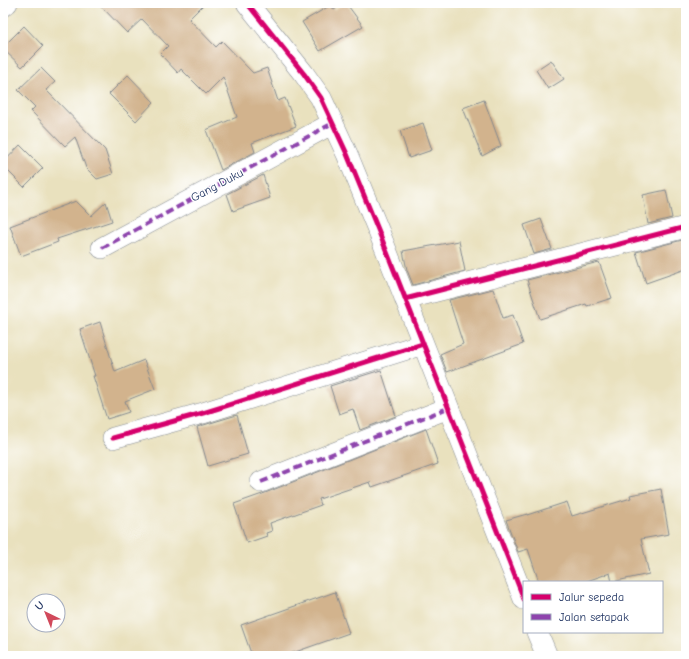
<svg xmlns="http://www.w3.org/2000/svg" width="689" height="659" font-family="'Comic Neue',sans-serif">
  <rect width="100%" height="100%" fill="#fff"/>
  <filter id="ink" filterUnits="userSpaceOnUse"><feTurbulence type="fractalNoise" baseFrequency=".025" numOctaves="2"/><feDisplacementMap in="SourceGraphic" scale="8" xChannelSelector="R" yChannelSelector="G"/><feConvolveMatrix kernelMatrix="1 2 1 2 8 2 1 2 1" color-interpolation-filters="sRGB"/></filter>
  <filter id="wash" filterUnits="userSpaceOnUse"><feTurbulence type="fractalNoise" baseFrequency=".012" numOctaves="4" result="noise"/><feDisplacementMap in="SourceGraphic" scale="16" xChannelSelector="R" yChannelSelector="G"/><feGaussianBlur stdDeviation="0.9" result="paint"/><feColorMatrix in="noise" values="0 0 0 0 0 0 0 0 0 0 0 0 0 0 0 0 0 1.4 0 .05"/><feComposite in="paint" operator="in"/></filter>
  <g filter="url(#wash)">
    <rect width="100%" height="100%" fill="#e9e1be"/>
    <g id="blocks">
      <!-- building -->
      <path fill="#d2b38d" d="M98,3h107l-16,16 27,28 6,-6 31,32 14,-5 11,33 7,-3 11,28 -44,17 3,9 -34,18 -15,-40 31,-13 -14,-40 -17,17 -25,-25 -3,4 -18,-19 8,-8 -26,-27 -15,14z
        M344,3h2l17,23 -43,25 -18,-29 29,-17 3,5z
        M24,26l19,20 -21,21 -19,-18v-2z
        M551,60l13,19 -16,10 -12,-19z
        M41,68l14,14 -9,8 59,60 8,24 -16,5 -11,-11 -11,-31 -10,9 -34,-35 4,-4 -17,-17z
        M128,75l26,27 -18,19 -27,-27z
        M484,100l17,46 -19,10 -19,-48z
        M423,123l9,27 -23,8 -9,-27z
        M20,145l23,23 -19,19 -21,-21v-3z
        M263,175l7,23 -37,13 -6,-17z
        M666,190l6,28 -24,6 -5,-29z
        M76,201l15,15 15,-14 6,19 -55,18 1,3 -37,14 -11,-30z
        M541,219l11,30 -18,5 -10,-29z
        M686,239v30l-40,14 -10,-31z
        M459,241l6,30 -52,14 -6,-15 -4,-19z
        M599,262l13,36 -25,8 -1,-2 -46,15 -13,-39z
        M493,289l10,29 10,-3 10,29 -76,28 -7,-18 23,-10 -14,-44z
        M100,322l15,50 29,-12 11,29 -30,12 4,11 -22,7 -14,-43h2l-15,-47z
        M381,370l15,46 -36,14 -7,-21 -14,5 -9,-28z
        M237,415l11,39 -40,12 -11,-39z
        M426,429l12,35 -66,23 -2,-5 -51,17 2,6 -51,18 2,8 -6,2 1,3 -20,7 -13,-39 31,-11z
        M661,489l8,45 -28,5 8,35 -37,8 -2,-9 -26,9h-45l-11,-33 -10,3 -12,-32 21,-6v1l40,-13 5,14 59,-18 -1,-3z
        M335,592l14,41 -65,23h-32l-11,-31z"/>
    </g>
  </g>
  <g filter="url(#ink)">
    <use href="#blocks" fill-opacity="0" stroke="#82888e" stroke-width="1"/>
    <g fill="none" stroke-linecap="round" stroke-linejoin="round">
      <defs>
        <path id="minor" d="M247,3l57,71 17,24 26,56 32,78 145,367
          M3,6l4,-3
          M102,248l231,-125
          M405,299l281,-72
          M113,438l90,-25 220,-69
          M261,482l187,-74
          M537,632l10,24"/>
      </defs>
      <!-- minor casing -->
      <use href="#minor" stroke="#82888e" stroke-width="22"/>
      <!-- minor -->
      <use href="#minor" stroke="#fff" stroke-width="21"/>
      <!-- quiet -->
      <path stroke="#8e44ad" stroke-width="4" stroke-dasharray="8 4" stroke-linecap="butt" d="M3,6l4,-3
        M102,248l231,-125
        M261,482l187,-74"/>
      <defs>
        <path id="cycleway" d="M247,3l57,71 17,24 26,56 32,78 145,367
          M405,299l281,-72
          M113,438l90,-25 220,-69"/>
      </defs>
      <!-- cycleway casing -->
      <use href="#cycleway" stroke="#fff" stroke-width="8"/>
      <!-- cycleway -->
      <use href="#cycleway" stroke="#d6006c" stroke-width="5"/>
    </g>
  </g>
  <g text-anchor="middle" stroke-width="3" stroke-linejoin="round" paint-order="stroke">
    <!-- street labels -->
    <g font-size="12" fill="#1b2f5e" stroke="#fff">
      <text transform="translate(217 185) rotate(-28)" y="4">Gang Duku</text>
    </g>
  </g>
  <!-- margin -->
  <rect width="689" height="659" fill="none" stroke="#fff" stroke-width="16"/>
  <!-- legend -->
  <rect x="523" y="581" width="140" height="52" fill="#ffffff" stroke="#a4acbf"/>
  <rect x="531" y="594" width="20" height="6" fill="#d6006c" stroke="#a4acbf"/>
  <text x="559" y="601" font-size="12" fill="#1b2f5e">Jalur sepeda</text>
  <rect x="531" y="614" width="20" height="6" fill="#8e44ad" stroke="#a4acbf"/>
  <text x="559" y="621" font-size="12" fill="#1b2f5e">Jalan setapak</text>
  <!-- north arrow -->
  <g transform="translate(46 613) rotate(317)"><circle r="19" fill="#ffffff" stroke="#a4acbf"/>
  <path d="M0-3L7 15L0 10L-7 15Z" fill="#d1495b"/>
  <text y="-6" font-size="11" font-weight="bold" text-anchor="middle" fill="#1b2f5e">U</text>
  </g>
</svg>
